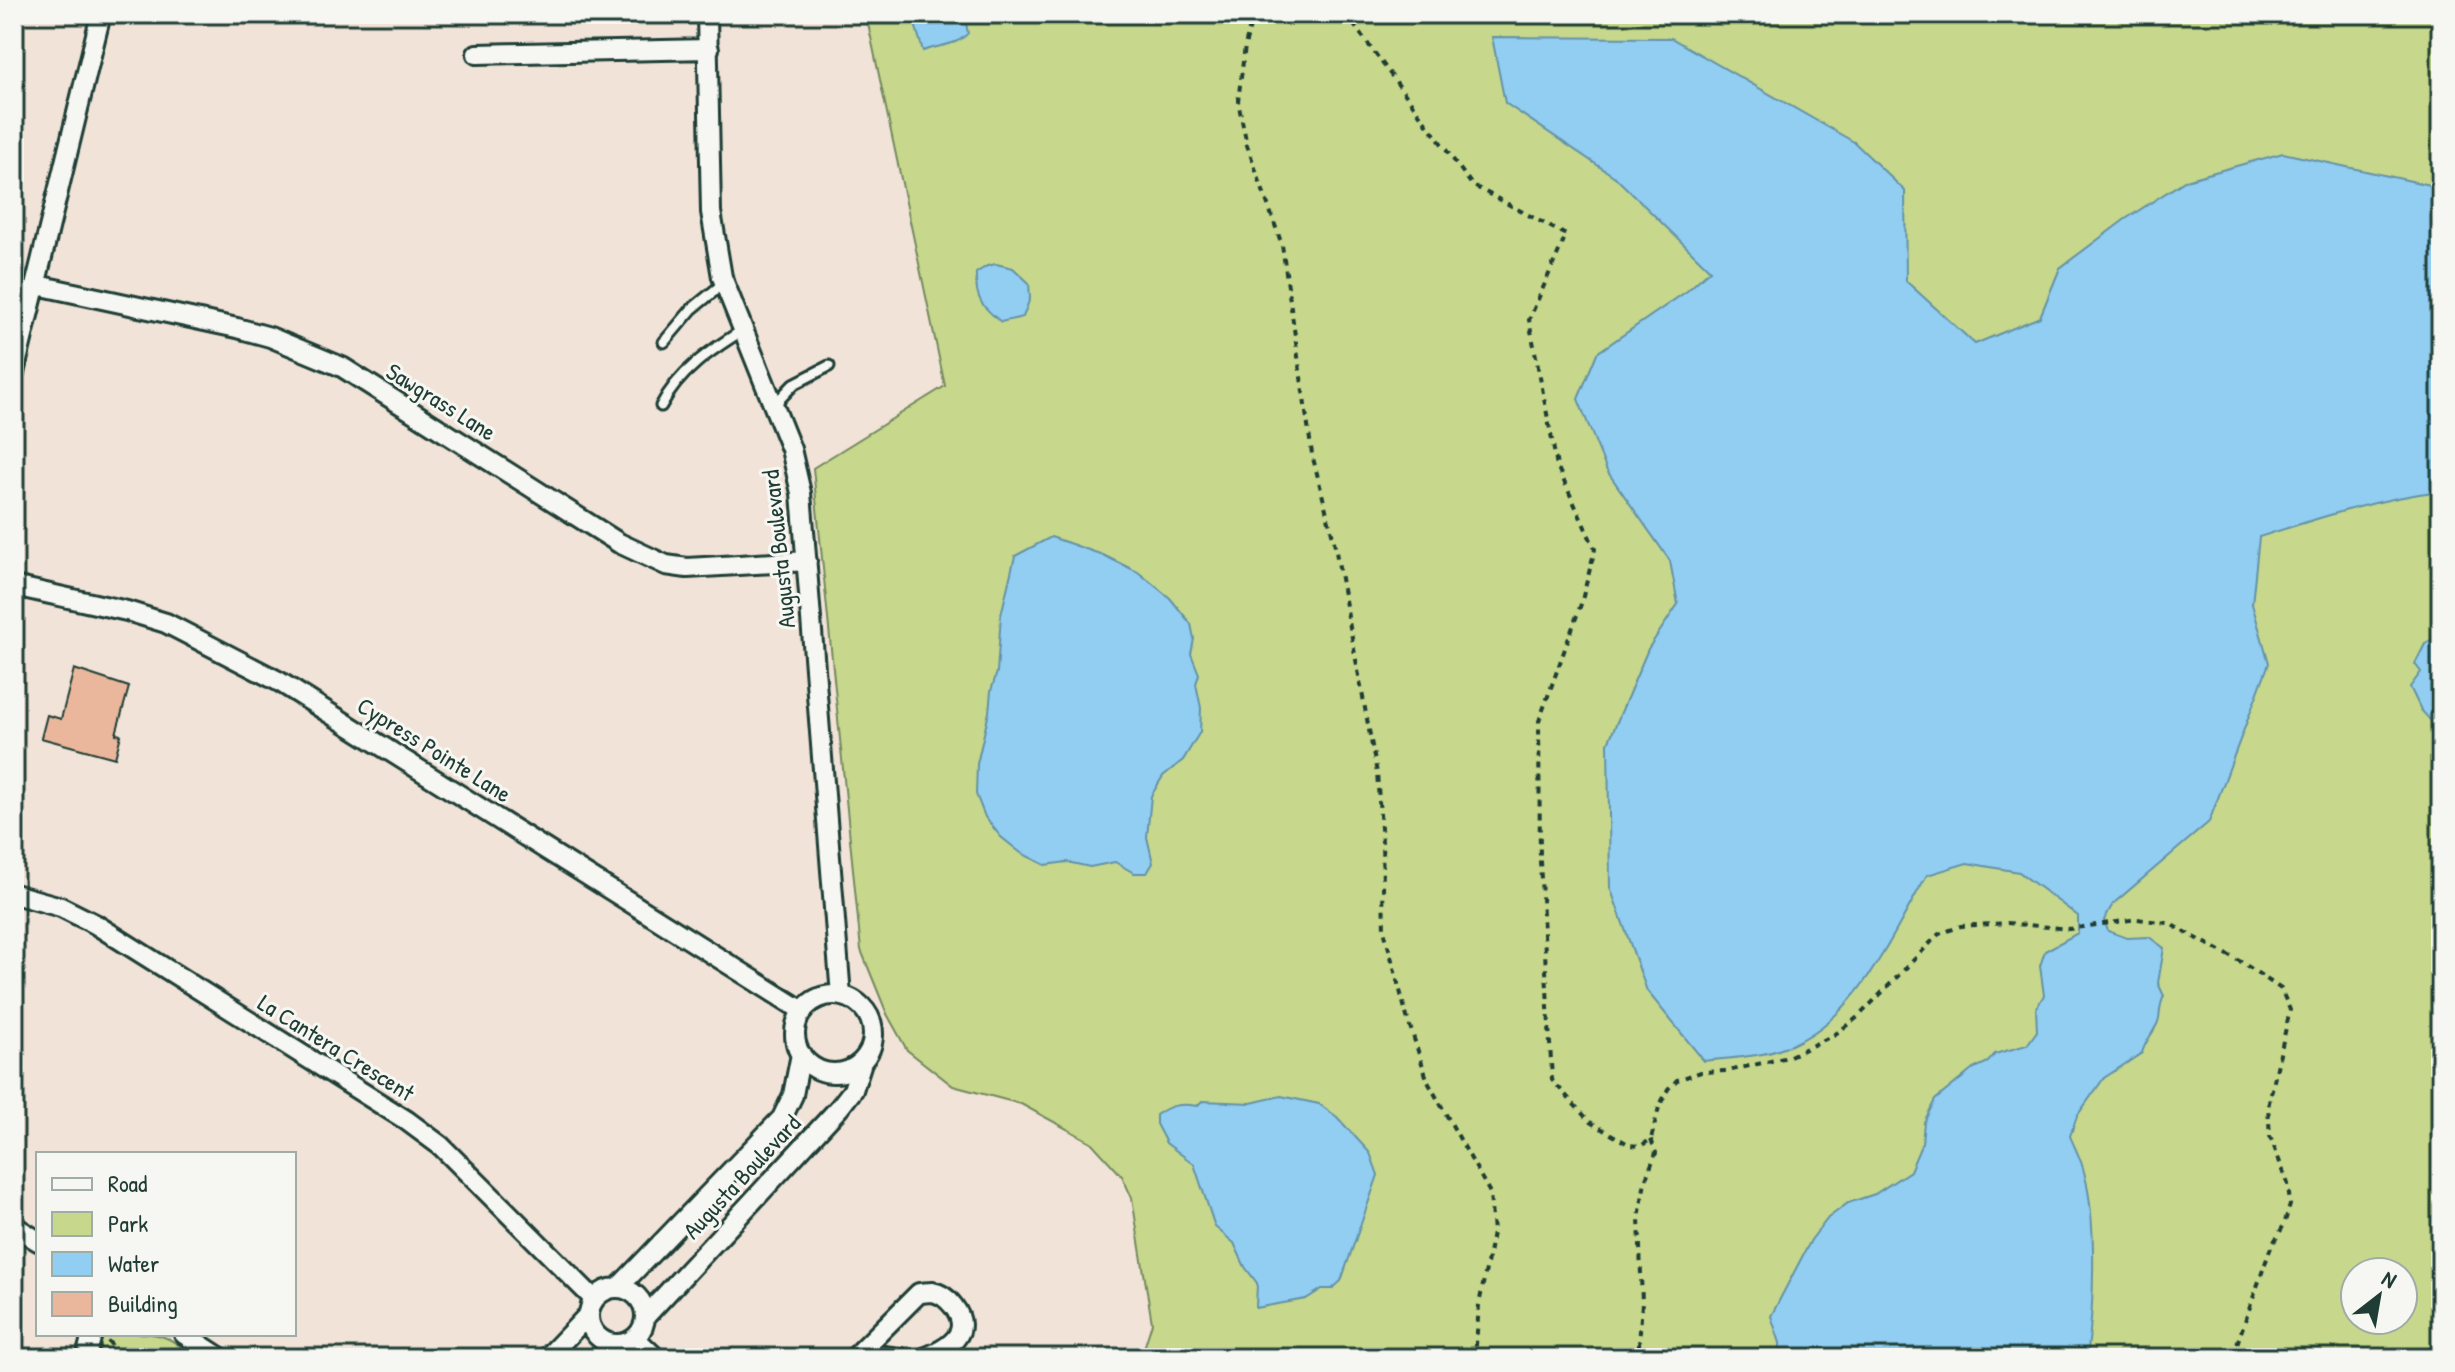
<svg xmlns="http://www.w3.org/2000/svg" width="2455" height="1372" font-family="'Patrick Hand',sans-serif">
  <rect width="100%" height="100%" fill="#f2e3d8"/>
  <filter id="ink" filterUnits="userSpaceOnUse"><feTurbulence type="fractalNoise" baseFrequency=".0125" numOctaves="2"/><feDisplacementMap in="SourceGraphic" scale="16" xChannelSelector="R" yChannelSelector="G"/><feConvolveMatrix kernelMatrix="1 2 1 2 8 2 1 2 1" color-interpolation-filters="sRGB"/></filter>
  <g filter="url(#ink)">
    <!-- green -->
    <path fill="#c7d78b" stroke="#738a60" stroke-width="2" fill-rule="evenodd" d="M866,14h1575v1344h-1300l11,-35 -20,-125 -10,-22 -31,-34 -70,-38 -68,-18 -46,-36 -20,-36 -26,-64 -48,-482 132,-82zM2355,1272h48v48h-48z
      M99,1334c35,0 69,-9 91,24h-97z"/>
    <!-- water -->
    <path fill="#92cdf2" stroke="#6493a6" stroke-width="2" d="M912,14h52l4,19c-10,13 -31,12 -45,18z
      M1492,37l179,1 183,104 51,49 1,90 69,63 65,-27 20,-49 64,-48 62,-40 97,-27 151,33 7,4v301c-61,7 -123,27 -182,46l-7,67 17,59 -60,159 -96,82 -9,16 4,11 19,7 22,-1 15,11 -6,35 6,13c-6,12 -3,18 -6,26 -5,12 -13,19 -16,31l-38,25 -27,38 -7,20c4,10 9,19 12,29 16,50 12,141 5,193h-307v-15l-9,-27 40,-76 17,-22 20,-15 27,-9 35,-23 12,-28 2,-21 11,-22 38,-31 15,-7 7,-8 32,-9 10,-14 -1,-22 8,-14 -4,-29 5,-15 33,-18v-17l-59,-44 -52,-9 -40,12c-37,63 -69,145 -143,173 -22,9 -56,10 -80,13l-57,-70 -37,-104 -2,-144 40,-94 30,-45 -8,-43 -63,-90 -29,-72 19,-46 90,-62 23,-21 -95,-93 -110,-74z
      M996,264l17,4 16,15 1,15 -7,19 -22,5c-19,-15 -26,-23 -25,-49l11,-7z
      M1051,537l52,18 35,17 32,26 21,26 3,15 -3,15 8,20 -3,10 5,24 -1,24 -17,28 -20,16 -12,20 -4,41 6,26 -6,10h-13l-19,-11 -25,5 -23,-5 -22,3 -24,-12 -20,-16 -16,-20 -9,-23 1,-30 12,-52 2,-21 6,-19 4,-57 14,-59z
      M2434,638h7v94l-20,-22 -11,-23 11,-15 -6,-8 10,-20z
      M1281,1096l38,8 18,13 33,36 8,22 -37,106 -9,8h-10l-16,10 -50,9 1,-25 -12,-16 -11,-24 -19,-16 -21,-63 -28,-21 -10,-19v-9c14,-10 24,-12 41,-9l5,-5 49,2z"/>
    <!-- building -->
    <path fill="#eab79c" stroke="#1f3d34" stroke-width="2" d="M74,669l55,18 -13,47 5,1 -6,23 -74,-20 6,-23 14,4z"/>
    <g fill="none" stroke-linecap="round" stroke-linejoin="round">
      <defs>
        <path id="service" d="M664,342l28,-33 32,-26
          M774,405l20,-21 35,-18
          M661,406c18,-35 50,-56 82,-76"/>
        <path id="minor" d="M707,14l4,198 11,65 69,172 10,44 40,503
          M477,54l232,-5
          M37,285l200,43 33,9 72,30 277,176 47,22 21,3 120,-7
          M14,373l87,-359
          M14,586l113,25 39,12 114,59 523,329
          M14,894l47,13 34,17 311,196 35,26 153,153
          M795 1034a39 39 0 1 1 78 0a39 39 0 1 1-78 0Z
          M14,1226l24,15
          M589 1316a28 28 0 1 1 56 0a28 28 0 1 1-56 0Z
          M618,1288l164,-170 11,-23 8,-41
          M645,1317l194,-209 14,-18 9,-28
          M184,1334l37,24
          M635,1338l21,20
          M859,1353l41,5
          M86,1358l6,-24
          M547,1358l41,-43
          M854,1358l65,-65c4,0 8,-1 13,-1 15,2 33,23 28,39 -5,14 -23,22 -36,27"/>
      </defs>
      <!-- service casing -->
      <use href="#service" stroke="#1f3d34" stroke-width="15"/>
      <!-- minor casing -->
      <use href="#minor" stroke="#1f3d34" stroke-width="24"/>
      <!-- path -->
      <path stroke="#1f3d34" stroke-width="4" stroke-dasharray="6 6" stroke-linecap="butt" d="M1253,14l-8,32 -7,55 9,44 35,100 30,209 22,87 43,232 5,69 2,88 23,87 21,65 62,111 3,40 -14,72 -4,53
        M1346,14l126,171 94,50 -37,85 28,146 38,83 -14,55 -42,117 1,140 12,219 38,42 40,23 11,1 10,-7 8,-32 9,-18 9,-9 24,-8 27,-1 60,-14 46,-22 24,-18 81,-83 22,-8 46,-3 62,6 68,-10 31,4 75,40 38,26 9,21 -22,97 2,29 18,48 2,21 -6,20 -13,22 -39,111
        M108,1341l6,7 1,10
        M1638,1358l4,-55 -3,-85 6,-37 11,-28 -5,-14"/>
      <!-- service -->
      <use href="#service" stroke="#f6f6f2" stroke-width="9"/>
      <!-- minor -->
      <use href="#minor" stroke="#f6f6f2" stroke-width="18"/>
    </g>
  </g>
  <g text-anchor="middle" stroke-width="6" stroke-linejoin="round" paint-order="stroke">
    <!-- street labels -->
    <g font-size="24" fill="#1f3d34" stroke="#f6f6f2">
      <text transform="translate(441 402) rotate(32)" y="8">Sawgrass Lane</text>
      <text transform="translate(779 549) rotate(-96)" y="8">Augusta Boulevard</text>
      <text transform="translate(434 750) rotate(32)" y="8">Cypress Pointe Lane</text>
      <text transform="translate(336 1048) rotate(32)" y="8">La Cantera Crescent</text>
      <text transform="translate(742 1177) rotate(-47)" y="8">Augusta Boulevard</text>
    </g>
  </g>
  <!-- margin -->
  <rect width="2455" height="1372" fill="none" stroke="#f6f6f2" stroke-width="48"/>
  <rect x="24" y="24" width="2407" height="1324" fill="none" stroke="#1f3d34" stroke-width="3" filter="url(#ink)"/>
  <!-- legend -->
  <rect x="36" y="1152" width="260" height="184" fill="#f6f6f2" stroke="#a0aca6" stroke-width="2"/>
  <rect x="52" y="1178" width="40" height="12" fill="#f6f6f2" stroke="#a0aca6" stroke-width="2"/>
  <text x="108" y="1192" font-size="24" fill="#1f3d34">Road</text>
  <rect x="52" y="1212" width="40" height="24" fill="#c7d78b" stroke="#a0aca6" stroke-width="2"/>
  <text x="108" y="1232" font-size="24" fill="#1f3d34">Park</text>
  <rect x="52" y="1252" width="40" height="24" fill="#92cdf2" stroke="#a0aca6" stroke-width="2"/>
  <text x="108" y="1272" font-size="24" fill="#1f3d34">Water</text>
  <rect x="52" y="1292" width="40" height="24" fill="#eab79c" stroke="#a0aca6" stroke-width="2"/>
  <text x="108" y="1312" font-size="24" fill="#1f3d34">Building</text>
  <!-- north arrow -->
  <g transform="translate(2379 1296) rotate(31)"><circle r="38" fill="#f6f6f2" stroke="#a0aca6" stroke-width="2"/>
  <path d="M0-6L14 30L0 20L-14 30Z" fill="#1f3d34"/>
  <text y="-12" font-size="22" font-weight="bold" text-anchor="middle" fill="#1f3d34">N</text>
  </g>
</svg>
